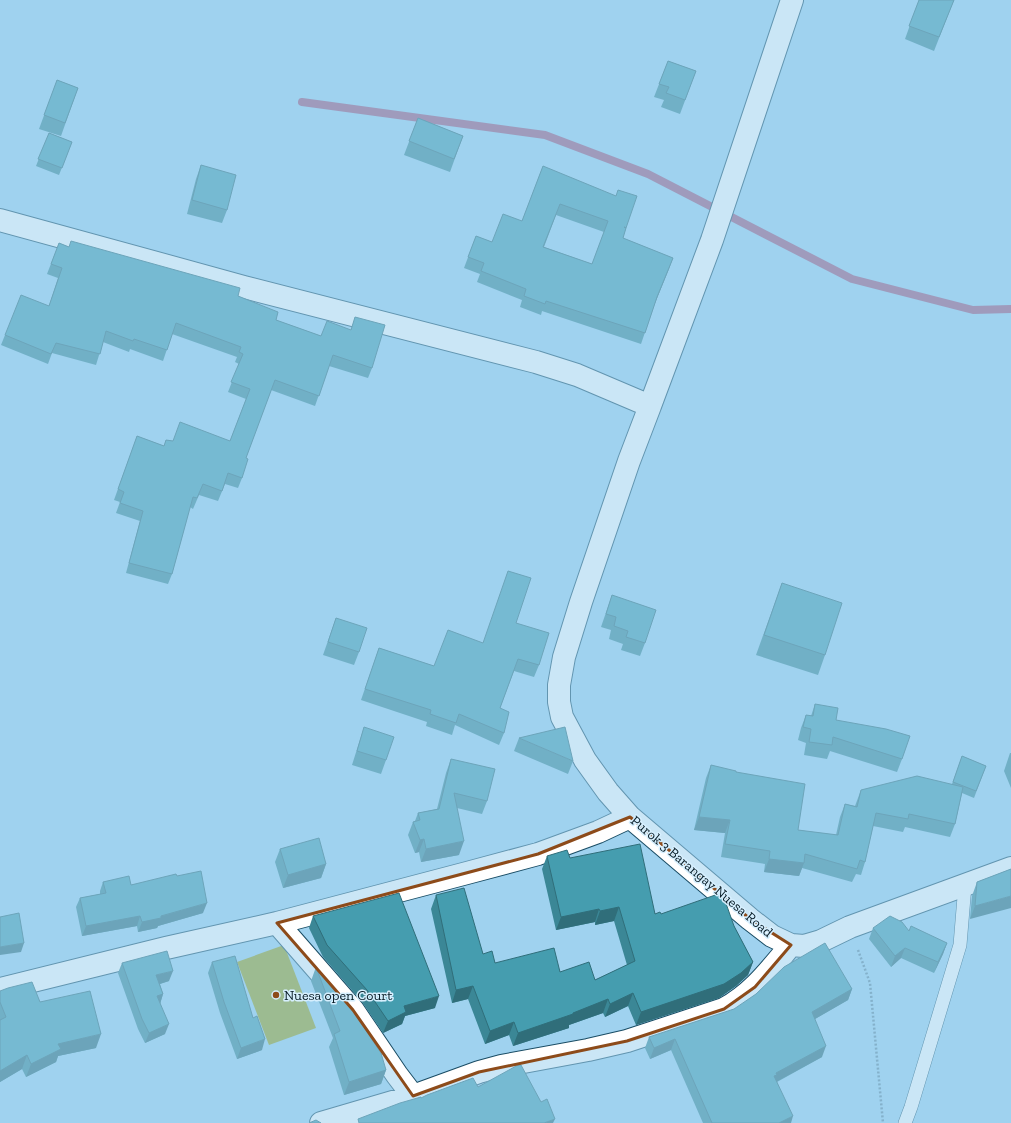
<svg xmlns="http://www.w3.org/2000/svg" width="1011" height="1123" font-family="'Zilla Slab',serif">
  <rect width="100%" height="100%" fill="#9fd2ef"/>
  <!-- green -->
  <path fill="#9aa11f" d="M284,945l32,83 -47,17 -32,-83z"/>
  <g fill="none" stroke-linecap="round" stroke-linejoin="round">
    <!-- stream -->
    <path stroke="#9f597f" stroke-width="8" d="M302,102l243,33 103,39 204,105 121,31 38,-1"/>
    <defs>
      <path id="service" d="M905,1123l6,-16 49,-162 5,-60"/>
      <path id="minor" d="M0,220l244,67 292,75 41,13 73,31 -21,55 -48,141 -17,55 -5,28v17l3,15 23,43 23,32 22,25 120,102 22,17 19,9 13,1 17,-5 29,-14 161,-59
        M650,406l62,-166 80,-240
        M277,923l76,87 44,65 16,21
        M0,989l166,-41 111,-25 190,-50 71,-19 60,-22 32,-15
        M321,1123l92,-27 66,-24 22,-6 87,-16 39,-9 97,-32c29,-16 45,-38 67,-64"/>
    </defs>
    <!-- service casing -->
    <use href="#service" stroke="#194c64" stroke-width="14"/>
    <!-- minor casing -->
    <use href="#minor" stroke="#194c64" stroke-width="24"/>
    <!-- path -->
    <path stroke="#648ba0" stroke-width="2.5" stroke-dasharray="2 2" stroke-linecap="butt" d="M858,950l12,33 13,140"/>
    <!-- service -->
    <use href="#service" stroke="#fff" stroke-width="13"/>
    <!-- minor -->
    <use href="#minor" stroke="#fff" stroke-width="22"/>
  </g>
  <!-- wall -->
  <path fill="#3b8796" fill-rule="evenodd" d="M919,0h35l-20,51 -29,-12z
    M668,61l28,10 -16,43 -19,-7 3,-7 -10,-3z
    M57,80l21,8 -17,48 -22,-7z
    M418,118l45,18 -13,36 -46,-17z
    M49,133l23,9 -13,33 -23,-9z
    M201,165l26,45 -5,13 -35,-9 9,-35z
    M543,166l83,62 -3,10 50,20 -18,45 -14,41 -99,-33 -1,4 -21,-8 2,-7 -45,-18 3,-8 -16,-6 12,-32 16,6 30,-21zM556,215l48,17 -12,32 -48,-17z
    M59,243l10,4 169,49 38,24 45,16 30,-6 4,-13 17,51 -4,10 -39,-12 -14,40 -44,-16 -25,68 -4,20 -4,10 -13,-4 -7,17 -19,-6 -6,14 -3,-2 -18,67 -4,10 -42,-11 14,-52 -24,-8 4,-11 -6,-2 23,-64 27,10 2,-6 7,1h57l16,-42 -18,-7 11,-28 -4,-2 2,-5 -65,-23 -9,27 -33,-12 -1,3 -26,-10 -7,23 -44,-12 -4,11 -47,-19 4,-10 44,-29 9,-28 -11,-4z
    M782,583l43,72 -7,20 -62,-20z
    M612,595l33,48 -5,13 -19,-6 2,-6 -14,-5 2,-9 -10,-3z
    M336,618l23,34 -5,13 -31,-10z
    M516,623l23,42 -5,12 -20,-6 -14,37 4,25 -5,12 -44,-20 -3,10 -26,-9 1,-4 -66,-22 18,-52 55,18 49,-23z
    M815,704l21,16 66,39 -5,13 -67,-21 -3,8 -23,-4 2,-12 -8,-3 3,-12 5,-13 5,1z
    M364,727l22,33 -5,14 -29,-9z
    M519,738l54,23 -5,13 -54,-23z
    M1010,753h1v35l-7,-17z
    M962,756l24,10 -12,32 -12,-5 -7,31 -5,13 -45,-10 -2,5 -30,-6 -8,36 -4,13 -5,-1 -4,8 -50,-14 -3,8 -35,-4 1,-8 -44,-7 4,-24 -31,-3 12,-52 5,-13 25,7 62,58 38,5 4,-18 5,-13 10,2 6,-16 91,-6z
    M451,759l36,42 -5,13 -25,-6 2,47 -38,7 -2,-10 -4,1 -7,-18 5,-13 2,-1 3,-8 19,-4 9,-36z
    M280,849l46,15 -5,14 -38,10 -8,-26z
    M547,856l23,2 85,56h6l73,12 19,36 -5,13 -12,11 -17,12 -83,27 -8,-19 -23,11 -2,-4 -34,12v3l-56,18 -4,-11 -24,9 -17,-45 -16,4 -21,-94 5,-14 47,59 12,9 65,9 35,8 32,-15 -13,-44 -19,4v-3l-39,8 -14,-61z
    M1011,869l-41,50 2,-23 5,-14z
    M177,876l26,37 -45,13 -1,2 -19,4 -1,-6 -55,10 -6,-29 4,-9 20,-4v-3l3,-9 28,3z
    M313,916l122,92 -30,8 -3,8 -19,9 -21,-31 -39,-45 -14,-29z
    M873,928l36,3 38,12 -4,11 -9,19 -33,-15 -10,9 -22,-28z
    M212,962l50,88 -25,9 -17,-46 -12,-40z
    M122,963l47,18 -9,3 3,10 -3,10 5,30 -20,9 -7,-14 -20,-56z
    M316,967l70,103 -5,14 -37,11 -15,-48 4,-9 -22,-57z
    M852,989l-4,11 -33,19 7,38 -45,25 14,41h-88l-32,-73 -21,9 -5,-11 4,-11z
    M0,991l40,11 56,46 -38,8 -2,6 -30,15 -4,-8 -22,13z"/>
  <!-- shaded-wall -->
  <path fill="#306e7a" d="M673,258l-4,11 -16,39 4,-11z
    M699,817l31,3 -5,13 -31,-3z
    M424,839l-5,13 -4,1 5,-13z
    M464,841l-5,14 -38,7 5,-13z
    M769,859l35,4 -5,13 -35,-4z
    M326,864l-5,14 -38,10 5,-13z
    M1011,896v12l-41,11 5,-13z
    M207,903l-4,10 -45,13 -1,2 -19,4 4,-10z
    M619,907l-5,14 -19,4 5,-14z
    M599,909l-4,13 -39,8 5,-13z
    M140,916l-3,10 -55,10 4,-10z
    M24,943l-3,9 -21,3v-8z
    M947,943l-4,11 -9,19 4,-11z
    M905,948l-4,10 -10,9 4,-11z
    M753,962l-5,13 -12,11 -17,12 -83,27 5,-13z
    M173,971l-4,10 -16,5 3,-11z
    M473,986l-5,13 -16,4 4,-13z
    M852,989l-4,11 -40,23 4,-11z
    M633,993l-5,13 -23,11 5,-13z
    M163,994l-3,10 -3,-8z
    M439,996l-4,12 -30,8 -3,8 -19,9 5,-12 16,-15z
    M608,999l-5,14 -34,12v3l-56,18 5,-13z
    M514,1022l-5,13 -24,9 5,-13z
    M169,1024l-4,10 -20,9 4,-10z
    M101,1034l-5,14 -38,8 -2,6 -30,15 5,-13 27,-20z
    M265,1039l-3,11 -25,9 4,-11z
    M675,1039l-4,11 -21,9 4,-11z
    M826,1046l-4,11 -48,26v-7l2,-3z
    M27,1055l-5,14 -22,13v-11z
    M386,1070l-5,14 -37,11 5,-13z
    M793,1116l-2,7h-12z
    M555,1119l-2,4h-9z"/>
  <!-- building -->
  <path fill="#459daf" stroke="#306e7a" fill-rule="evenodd" d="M919,0h35l-15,37 -30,-11z
    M668,61l28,10 -11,29 -19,-7 3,-6 -10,-3z
    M57,80l21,8 -13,35 -21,-8z
    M418,118l45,18 -9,23 -45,-18z
    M49,133l23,9 -10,26 -24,-9z
    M201,165l35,10 -9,35 -35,-10z
    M543,166l73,30 2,-6 19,6 -11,32 -2,-1 2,1 -3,10 50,20 -16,39 -12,36 -99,-32 -1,3 -21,-8 2,-7 -45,-18 3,-8 -16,-6 8,-21 16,6 11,-28 19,7zM560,204l48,17 -16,43 -49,-17z
    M71,241l169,47 -2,8 40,16 -2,8 45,16 6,-15 24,9 4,-13 30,8 -13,43 -39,-13 -14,41 -44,-16 -29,78 2,1 -6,19 -14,-5 -6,18 -19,-7 -6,14 -4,-1 -21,77 -43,-11 14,-52 -23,-8 4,-11 -6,-3 19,-53 27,10 2,-6 7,1 7,-19 50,19 20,-52 -19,-7 12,-28 -4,-2 2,-5 -65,-24 -9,27 -33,-11 -1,2 -27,-10 -6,23 -44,-11 -5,11 -46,-19 16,-40 28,11 13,-38 -11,-4 8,-21 10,4z
    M508,571l23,7 -15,45 33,10 -10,32 -21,-6 -18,49 9,4 -5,21 -45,-19 -3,9 -26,-9 1,-4 -66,-21 14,-41 55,18 14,-36 35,13z
    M782,583l60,20 -17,52 -61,-20z
    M612,595l44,15 -11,33 -19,-6 2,-6 -14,-5 2,-9 -10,-3z
    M336,618l31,10 -8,24 -31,-10z
    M815,704l23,4 -2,12 50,9 24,7 -8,23 -69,-22 -1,8 -23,-3 2,-13 -8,-2 3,-12 7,1z
    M364,727l30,10 -8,23 -29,-9z
    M565,727l8,34 -54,-23z
    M962,756l24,10 -10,25 -23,-9z
    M451,759l44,10 -8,32 -33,-8 10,48 -38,8 -2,-10 -4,1 -7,-18 7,-2 -2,-7 21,-4z
    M711,765l25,6v1l69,12 -7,46 40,5 7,-31 12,3 4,-17 56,-14 46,11 -8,37 -46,-10 -1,5 -32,-6 -11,49 -5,-2 -3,9 -52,-15 -1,9 -35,-4 1,-8 -45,-7 5,-24 -31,-3z
    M319,838l7,26 -38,11 -8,-26z
    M640,844l15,70 5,-2 1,2 60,-21 2,2 11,31 19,36 -12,11 -17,11 -83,28 -8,-19 -23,11 -2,-5 -35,14v1l-55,19 -4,-11 -24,9 -17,-45 -17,4 -20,-95 28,-7 19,66 9,-3 3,12 59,-15 6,24 29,-10 6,18 40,-19 -16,-54 -19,4 -1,-2 -38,8 -14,-61 20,-6 3,8z
    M1011,869v27l-36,10 2,-24z
    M201,871l6,32 -46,13v2l-19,4 -2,-6 -54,10 -6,-28 26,-5 -3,-11 26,-6 2,9 45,-11 1,2z
    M399,893l40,103 -35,10 2,6 -18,9 -21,-31 -40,-45 -14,-29z
    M19,913l5,30 -24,4v-30z
    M890,916l12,6 7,9 2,-5 36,17 -9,19 -33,-14 -10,8 -22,-28z
    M825,943l27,46 -40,23 14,34 -50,27 1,2 -3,1 19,40 -14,7h-67l-37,-84 -21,9 -5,-11 85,-28 22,-15 28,-27z
    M167,951l6,20 -17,4 7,19 -6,2 12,28 -20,9 -7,-14 -20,-56z
    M235,956l18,62 4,-2 8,23 -24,9 -17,-46 -12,-40z
    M316,967l32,37 33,49 5,17 -37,12 -15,-48 6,-3z
    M32,982l8,20 50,-11 11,43 -43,10 3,5 -30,15 -4,-9 -27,16v-51l6,-3 -6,-15v-11l8,-3z
    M518,1065h3l20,37 6,-3 8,20 -11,4h-185l-1,-4 42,-16 21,-6v1l6,-3 46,-17 5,9z
    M316,1120l5,3h-12z"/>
  <!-- marked area -->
  <path d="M0 0H1011V1123H0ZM630,817l120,102 41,26 -36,42 -31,22 -97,32 -148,31 -66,24 -60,-86 -76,-87 261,-69z" fill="#9fd2ef" fill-opacity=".55" fill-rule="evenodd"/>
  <path fill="none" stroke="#8d4b1a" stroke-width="3" stroke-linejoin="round" d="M630,817l120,102 41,26 -36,42 -31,22 -97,32 -148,31 -66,24 -60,-86 -76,-87 261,-69z"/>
  <!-- markers -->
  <circle fill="#8d4b1a" stroke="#d6effe" stroke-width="1.5" cx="276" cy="995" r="4"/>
  <g text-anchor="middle" stroke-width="3" stroke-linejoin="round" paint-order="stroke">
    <!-- street labels -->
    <g font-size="14" fill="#061a24" stroke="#d6effe">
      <text transform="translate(702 876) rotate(40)" y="5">Purok 3 Barangay Nuesa Road</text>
    </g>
    <!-- poi labels -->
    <g font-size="14" fill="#061a24" stroke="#d6effe" text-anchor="start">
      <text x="284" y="1000">Nuesa open Court</text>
    </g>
  </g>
</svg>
